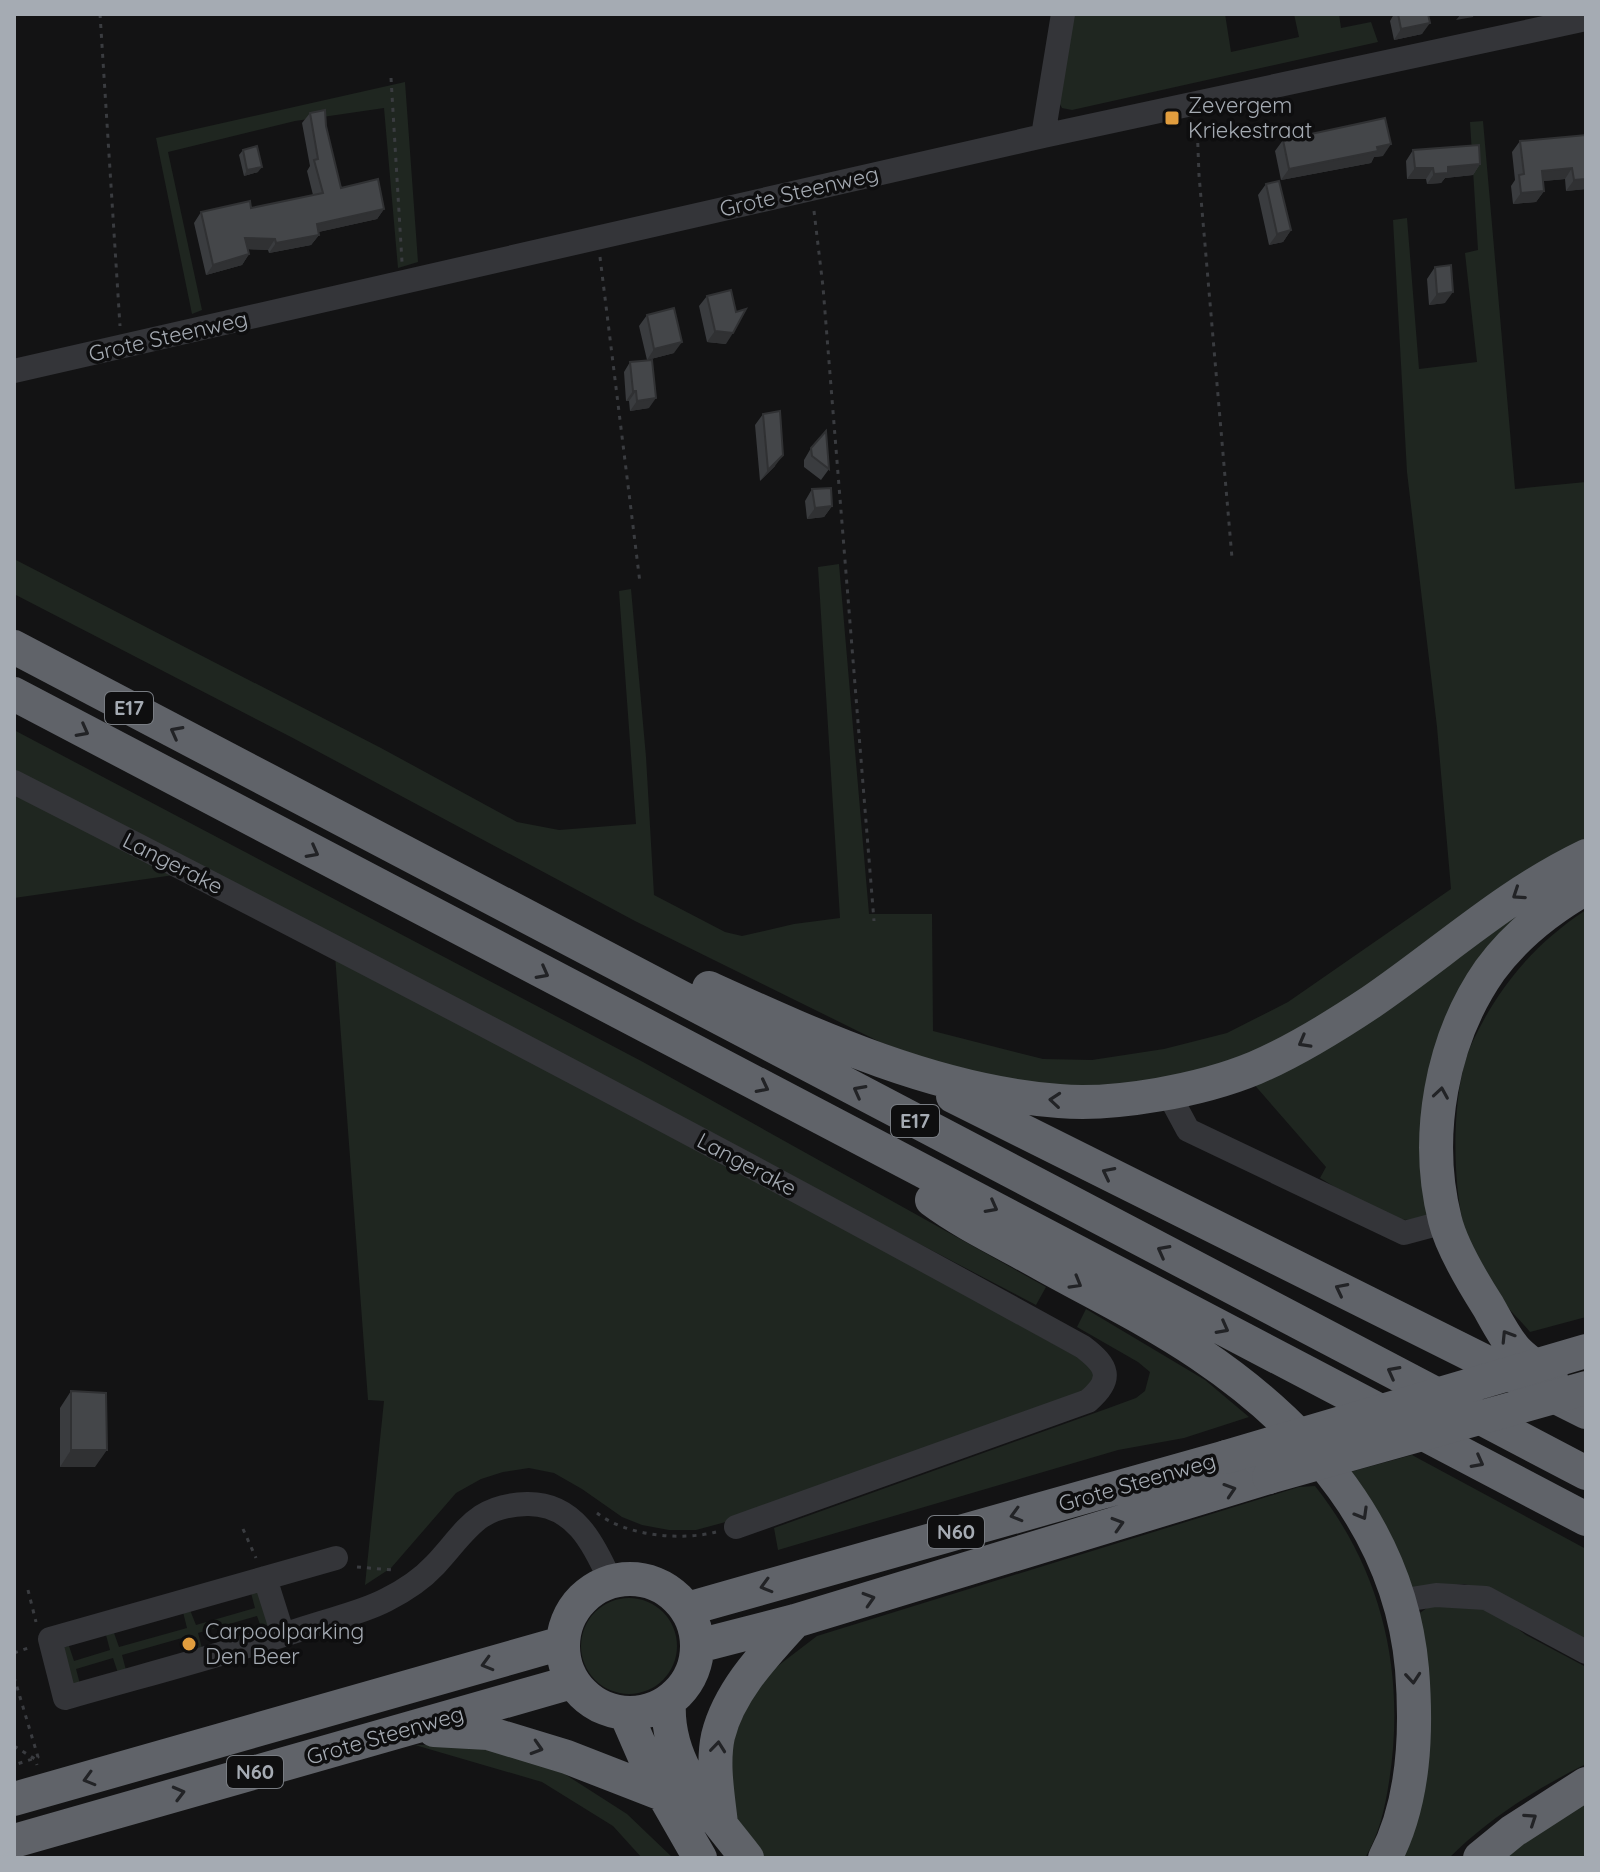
<svg xmlns="http://www.w3.org/2000/svg" width="1600" height="1872" font-family="Quicksand,sans-serif">
  <rect width="100%" height="100%" fill="#131314"/>
  <!-- green -->
  <path fill="#1f2620" d="M1071,14h154l6,38 68,-15 -5,-23h45l2,14 30,-6 7,20 -306,68 -10,-2 -6,-12z
    M405,82l13,180 -20,6 -14,-160 -89,13 -127,31 34,158 -10,4 -36,-176z
    M1483,121l32,368 71,-7v363l-292,193 -82,33 -110,16 -58,-3 -57,-9 -57,-15 -50,-18 -245,-121 -344,-184 -277,-143v-35l367,189 136,74 42,8 77,-6 -17,-233 12,-2 15,168 8,138 71,37 17,4 52,-12 46,-6 -22,-351 21,-3 30,350h63l1,117 110,28 49,1 72,-11 63,-16 61,-31 163,-113 -14,-162 -30,-255 -14,-252 14,-2 12,151 58,-7 -12,-109 13,-3 -8,-128z
    M14,730l629,332 403,225 -10,18 -675,-354 -347,-179z
    M14,793l167,81 -167,24z
    M1559,881l-71,74 -60,259c-26,22 -84,-22 -108,-36l6,-11 -74,-85z
    M1586,910v407l-56,15c-14,-17 -36,-36 -46,-57 -8,-17 -19,-38 -22,-57 -10,-47 -10,-132 10,-175 26,-56 63,-100 114,-133z
    M335,955l379,198 377,212 3,12 -11,15 -324,121 -63,17h-27l-27,-5 -20,-8 -40,-28 -28,-16 -25,-5 -26,4 -22,7 -25,14 -65,75 -26,17 19,-184 -16,-1z
    M1086,1309l119,71 44,37 -65,21 -66,12 -340,100 -4,-22 332,-119 30,-11 9,-7 5,-19 -12,-10 -61,-35z
    M1412,1455l174,94v92l-110,-54 -12,-3 -51,5 -67,-116z
    M1315,1486c68,86 91,188 74,296 -4,26 -10,53 -24,76h-603l-34,-48 -1,-56 31,-73 59,-45 482,-149z
    M259,1590l11,38 -8,2 -5,-14 -59,17 4,15 -8,3 -5,-15 -67,19 4,15 -8,3 -5,-15 -37,11 4,15 -7,2 -12,-38 8,-2 5,15 36,-11 -4,-15 8,-2 5,14 68,-19 -4,-16 7,-2 6,15 59,-17 -4,-15z
    M581 1646a48 48 0 1 1 96 0a48 48 0 1 1-96 0Z
    M1458,1598l40,16 28,21 60,32v97c-50,25 -97,54 -137,94h-51l19,-243 14,-10z
    M415,1745h68l66,19 78,50 46,44h-31l-29,-32 -71,-44z
    M1586,1800v58h-86z"/>
  <g fill="none" stroke-linecap="round" stroke-linejoin="round">
    <!-- path -->
    <path stroke="#3a3c40" stroke-width="3" stroke-dasharray="4 6" stroke-linecap="butt" d="M100,14l20,312
      M391,78l11,184
      M1197,123l2,52 33,383
      M814,211l9,76 51,634
      M600,257l40,326
      M597,1513c29,23 84,28 119,19
      M243,1529l13,29
      M357,1567l36,3
      M28,1590l8,32
      M14,1653l14,-5
      M14,1677l24,80 -24,8
      M14,1746l21,13 2,6"/>
    <!-- minor -->
    <path stroke="#343539" stroke-width="24" d="M1043,136l20,-122
      M14,371l1029,-235 543,-117
      M14,782c359,183 716,370 1069,565 25,19 31,32 5,54l-352,126
      M1167,1091l21,39 216,103 41,-11
      M336,1558l-286,81 15,59c80,-23 161,-44 240,-70 26,-9 56,-15 81,-28 18,-9 35,-20 49,-35 31,-33 41,-60 92,-61 47,-1 67,40 83,76
      M265,1578l18,57
      M1399,1601l37,-6 50,3 100,54"/>
    <!-- highway -->
    <path stroke="#606369" stroke-width="34" d="M14,647l1572,826
      M14,694l1572,825
      M709,988c110,50 228,104 350,113 57,5 143,-11 196,-33 40,-17 80,-42 116,-66 73,-50 134,-107 215,-146
      M953,1096l633,316
      M932,1200c32,24 75,44 110,64 52,29 108,56 158,90 110,74 200,178 212,315 5,62 3,132 -27,189
      M1551,1378c-12,-9 -28,-19 -37,-30 -10,-12 -18,-28 -26,-42 -14,-22 -37,-61 -43,-86 -21,-83 -4,-180 45,-250 25,-34 59,-61 96,-82
      M563 1646a67 67 0 1 1 134 0a67 67 0 1 1-134 0Z
      M687,1609l539,-152
      M698,1646l97,-25 474,-144
      M669,1702c-4,63 42,109 78,156
      M626,1714l27,62 47,82
      M434,1730l54,3 79,24 95,37
      M14,1799l548,-156
      M721,1824c-3,-28 -9,-60 -3,-88 11,-45 47,-82 77,-115
      M14,1841l558,-159
      M1480,1858l33,-27 73,-47"/>
    <!-- highway-bridge -->
    <path stroke="#606369" stroke-width="34" d="M1226,1457l360,-106
      M1269,1477l317,-89"/>
  </g>
  <!-- wall -->
  <path fill="#3a3c3f" d="M1394,14h34l-6,20 -28,6 -4,-19z
    M310,113l16,13 15,62 43,21 -7,10 -59,13 1,3 -8,10 -42,8 -1,-3 -20,-1 1,5 -7,11 -36,10 -12,-52 7,-11 50,-4 62,-13 -6,-24 3,-5 -8,-43z
    M1586,135v54l-20,2 -1,-12 -22,2 1,10 -8,11 -23,2 -2,-18 4,-6 -3,-28 8,-11z
    M1283,140l100,16 -9,1 -3,6 -90,17 -6,-29z
    M243,150l15,22 -14,4 -5,-21z
    M1413,150l67,14 -7,11 -28,3 -4,5 -14,1 -1,-5h-19l-1,-18z
    M1266,184l25,46 -8,12 -14,3 -11,-50z
    M1435,267l10,36 -16,2 -2,-26z
    M707,296l19,48 -19,-2 -8,-36z
    M647,315l27,38 -27,7 -8,-34z
    M630,362l19,46 -19,3 -1,-10h-3l-2,-29z
    M763,414l12,52 -15,15 -5,-56z
    M811,448l18,21 -8,11 -17,-13v-7z
    M812,489l20,17 -8,11 -17,2 -2,-18z
    M71,1391l24,76h-35v-59z"/>
  <!-- shaded-wall -->
  <path fill="#303133" d="M1461,14h13l-1,3 -17,3z
    M1430,23l-8,11 -28,6 7,-11z
    M1391,144l-8,12 -9,1 -3,6 -90,17 8,-11z
    M1480,164l-7,11 -28,3 -4,5 -14,1 7,-10 14,-7z
    M262,167l-4,5 -14,4 3,-6z
    M1415,168h18l-7,11h-19z
    M1572,168l-7,11 -31,3 8,-11z
    M1586,179v10l-20,2 8,-11z
    M1544,191l-8,11 -23,2 8,-11z
    M384,209l-7,10 -67,15 7,-10z
    M1291,230l-8,12 -14,3 8,-11z
    M319,235l-8,10 -42,8 7,-10z
    M245,238l30,1 -7,11 -30,-1z
    M249,254l-7,11 -36,10 7,-10z
    M1453,292l-8,11 -16,2 8,-11z
    M715,331l18,2 -7,11 -19,-2z
    M682,342l-8,11 -27,7 7,-11z
    M633,391h3l-7,10h-3z
    M656,398l-7,10 -19,3 7,-10z
    M783,455l-8,11 -15,15 8,-11z
    M832,506l-8,11 -17,2 8,-11z
    M71,1450h36l-12,17h-35z"/>
  <!-- building -->
  <path fill="#444649" stroke="#303133" stroke-width="2" d="M1398,14h30l2,9 -29,6z
    M325,110l1,16 15,62 37,-9 6,30 -67,15 2,11 -43,8 -1,-4 -30,-1 4,16 -36,11 -12,-53 49,-11 1,7 72,-15 -9,-33 4,-1 -8,-46z
    M1385,118l6,26 -14,3 1,4 -89,18 -6,-29z
    M1586,135v44l-12,1 -2,-12 -30,3 2,20 -23,2 -2,-18 5,-1 -4,-33z
    M1479,145l1,19 -32,3v6l-14,1 -1,-6h-18l-2,-18z
    M257,146l5,21 -15,3 -4,-20z
    M1279,181l12,49 -14,4 -11,-50z
    M1451,265l2,27 -16,2 -2,-27z
    M731,290l5,22 10,-3 -13,24 -18,-2 -8,-35z
    M674,308l8,34 -28,7 -7,-34z
    M652,360l4,38 -19,3 -1,-10h-3l-3,-29z
    M780,411l3,44 -15,15 -5,-56z
    M826,431l3,38 -17,-13 -1,-8z
    M831,488l1,18 -17,2 -3,-19z
    M71,1391l35,2 1,57h-36z"/>
  <!-- one-way arrows -->
  <defs><path id="oneway-chevron" d="M-2-3.5L2.5 0L-2 3.5" fill="none" stroke-width="1.6" stroke-linecap="round" stroke-linejoin="round" transform="scale(2)"/></defs>
  <g stroke="#222326">
    <use href="#oneway-chevron" transform="translate(83 731) rotate(28)"/>
    <use href="#oneway-chevron" transform="translate(176 732) rotate(-152)"/>
    <use href="#oneway-chevron" transform="translate(313 852) rotate(28)"/>
    <use href="#oneway-chevron" transform="translate(1518 894) rotate(146)"/>
    <use href="#oneway-chevron" transform="translate(543 973) rotate(28)"/>
    <use href="#oneway-chevron" transform="translate(1304 1042) rotate(151)"/>
    <use href="#oneway-chevron" transform="translate(763 1087) rotate(27)"/>
    <use href="#oneway-chevron" transform="translate(859 1091) rotate(-152)"/>
    <use href="#oneway-chevron" transform="translate(1441 1093) rotate(-81)"/>
    <use href="#oneway-chevron" transform="translate(1055 1100) rotate(-175)"/>
    <use href="#oneway-chevron" transform="translate(1108 1173) rotate(-153)"/>
    <use href="#oneway-chevron" transform="translate(992 1207) rotate(28)"/>
    <use href="#oneway-chevron" transform="translate(1163 1251) rotate(-152)"/>
    <use href="#oneway-chevron" transform="translate(1076 1283) rotate(30)"/>
    <use href="#oneway-chevron" transform="translate(1341 1289) rotate(-153)"/>
    <use href="#oneway-chevron" transform="translate(1223 1328) rotate(28)"/>
    <use href="#oneway-chevron" transform="translate(1507 1336) rotate(-122)"/>
    <use href="#oneway-chevron" transform="translate(1393 1372) rotate(-152)"/>
    <use href="#oneway-chevron" transform="translate(1478 1462) rotate(28)"/>
    <use href="#oneway-chevron" transform="translate(1230 1490) rotate(-18)"/>
    <use href="#oneway-chevron" transform="translate(1362 1514) rotate(60)"/>
    <use href="#oneway-chevron" transform="translate(1016 1515) rotate(164)"/>
    <use href="#oneway-chevron" transform="translate(1118 1524) rotate(-17)"/>
    <use href="#oneway-chevron" transform="translate(766 1586) rotate(164)"/>
    <use href="#oneway-chevron" transform="translate(869 1599) rotate(-17)"/>
    <use href="#oneway-chevron" transform="translate(487 1664) rotate(164)"/>
    <use href="#oneway-chevron" transform="translate(1413 1678) rotate(85)"/>
    <use href="#oneway-chevron" transform="translate(718 1747) rotate(-84)"/>
    <use href="#oneway-chevron" transform="translate(537 1748) rotate(17)"/>
    <use href="#oneway-chevron" transform="translate(89 1779) rotate(164)"/>
    <use href="#oneway-chevron" transform="translate(179 1793) rotate(-15)"/>
    <use href="#oneway-chevron" transform="translate(1531 1819) rotate(-34)"/>
  </g>
  <!-- markers -->
  <g fill="#e19d3e" stroke="#0e0e0f" stroke-width="3">
    <rect x="1164" y="110" width="16" height="16" rx="4"/>
    <circle cx="189" cy="1644" r="8"/>
  </g>
  <g text-anchor="middle" stroke-width="7" stroke-linejoin="round" paint-order="stroke">
    <!-- shield labels -->
    <g fill="#0e0e0f" stroke="#787c82" stroke-width="2">
      <rect x="105" y="692" width="48" height="32" rx="6"/>
      <rect x="891" y="1105" width="48" height="32" rx="6"/>
      <rect x="928" y="1516" width="56" height="32" rx="6"/>
      <rect x="227" y="1756" width="56" height="32" rx="6"/>
    </g>
    <g font-size="20" font-weight="bold" fill="#a5abb3">
      <text x="129" y="715">E17</text>
      <text x="915" y="1128">E17</text>
      <text x="956" y="1539">N60</text>
      <text x="255" y="1779">N60</text>
    </g>
    <!-- poi labels -->
    <g font-size="22" fill="#a5abb3" stroke="#0e0e0f" text-anchor="start">
      <text x="1188" y="113">Zevergem<tspan x="1188" dy="25">Kriekestraat</tspan></text>
      <text x="205" y="1639">Carpoolparking<tspan x="205" dy="25">Den Beer</tspan></text>
    </g>
    <!-- street labels -->
    <g font-size="22" fill="#a5abb3" stroke="#0e0e0f">
      <text transform="translate(799 191) rotate(-13)" y="8">Grote Steenweg</text>
      <text transform="translate(168 336) rotate(-13)" y="8">Grote Steenweg</text>
      <text transform="translate(173 863) rotate(27)" y="8">Langerake</text>
      <text transform="translate(747 1164) rotate(28)" y="8">Langerake</text>
      <text transform="translate(1137 1482) rotate(-16)" y="8">Grote Steenweg</text>
      <text transform="translate(385 1735) rotate(-16)" y="8">Grote Steenweg</text>
    </g>
  </g>
  <!-- border -->
  <rect width="1600" height="1872" fill="none" stroke="#a5abb3" stroke-width="32"/>
</svg>
